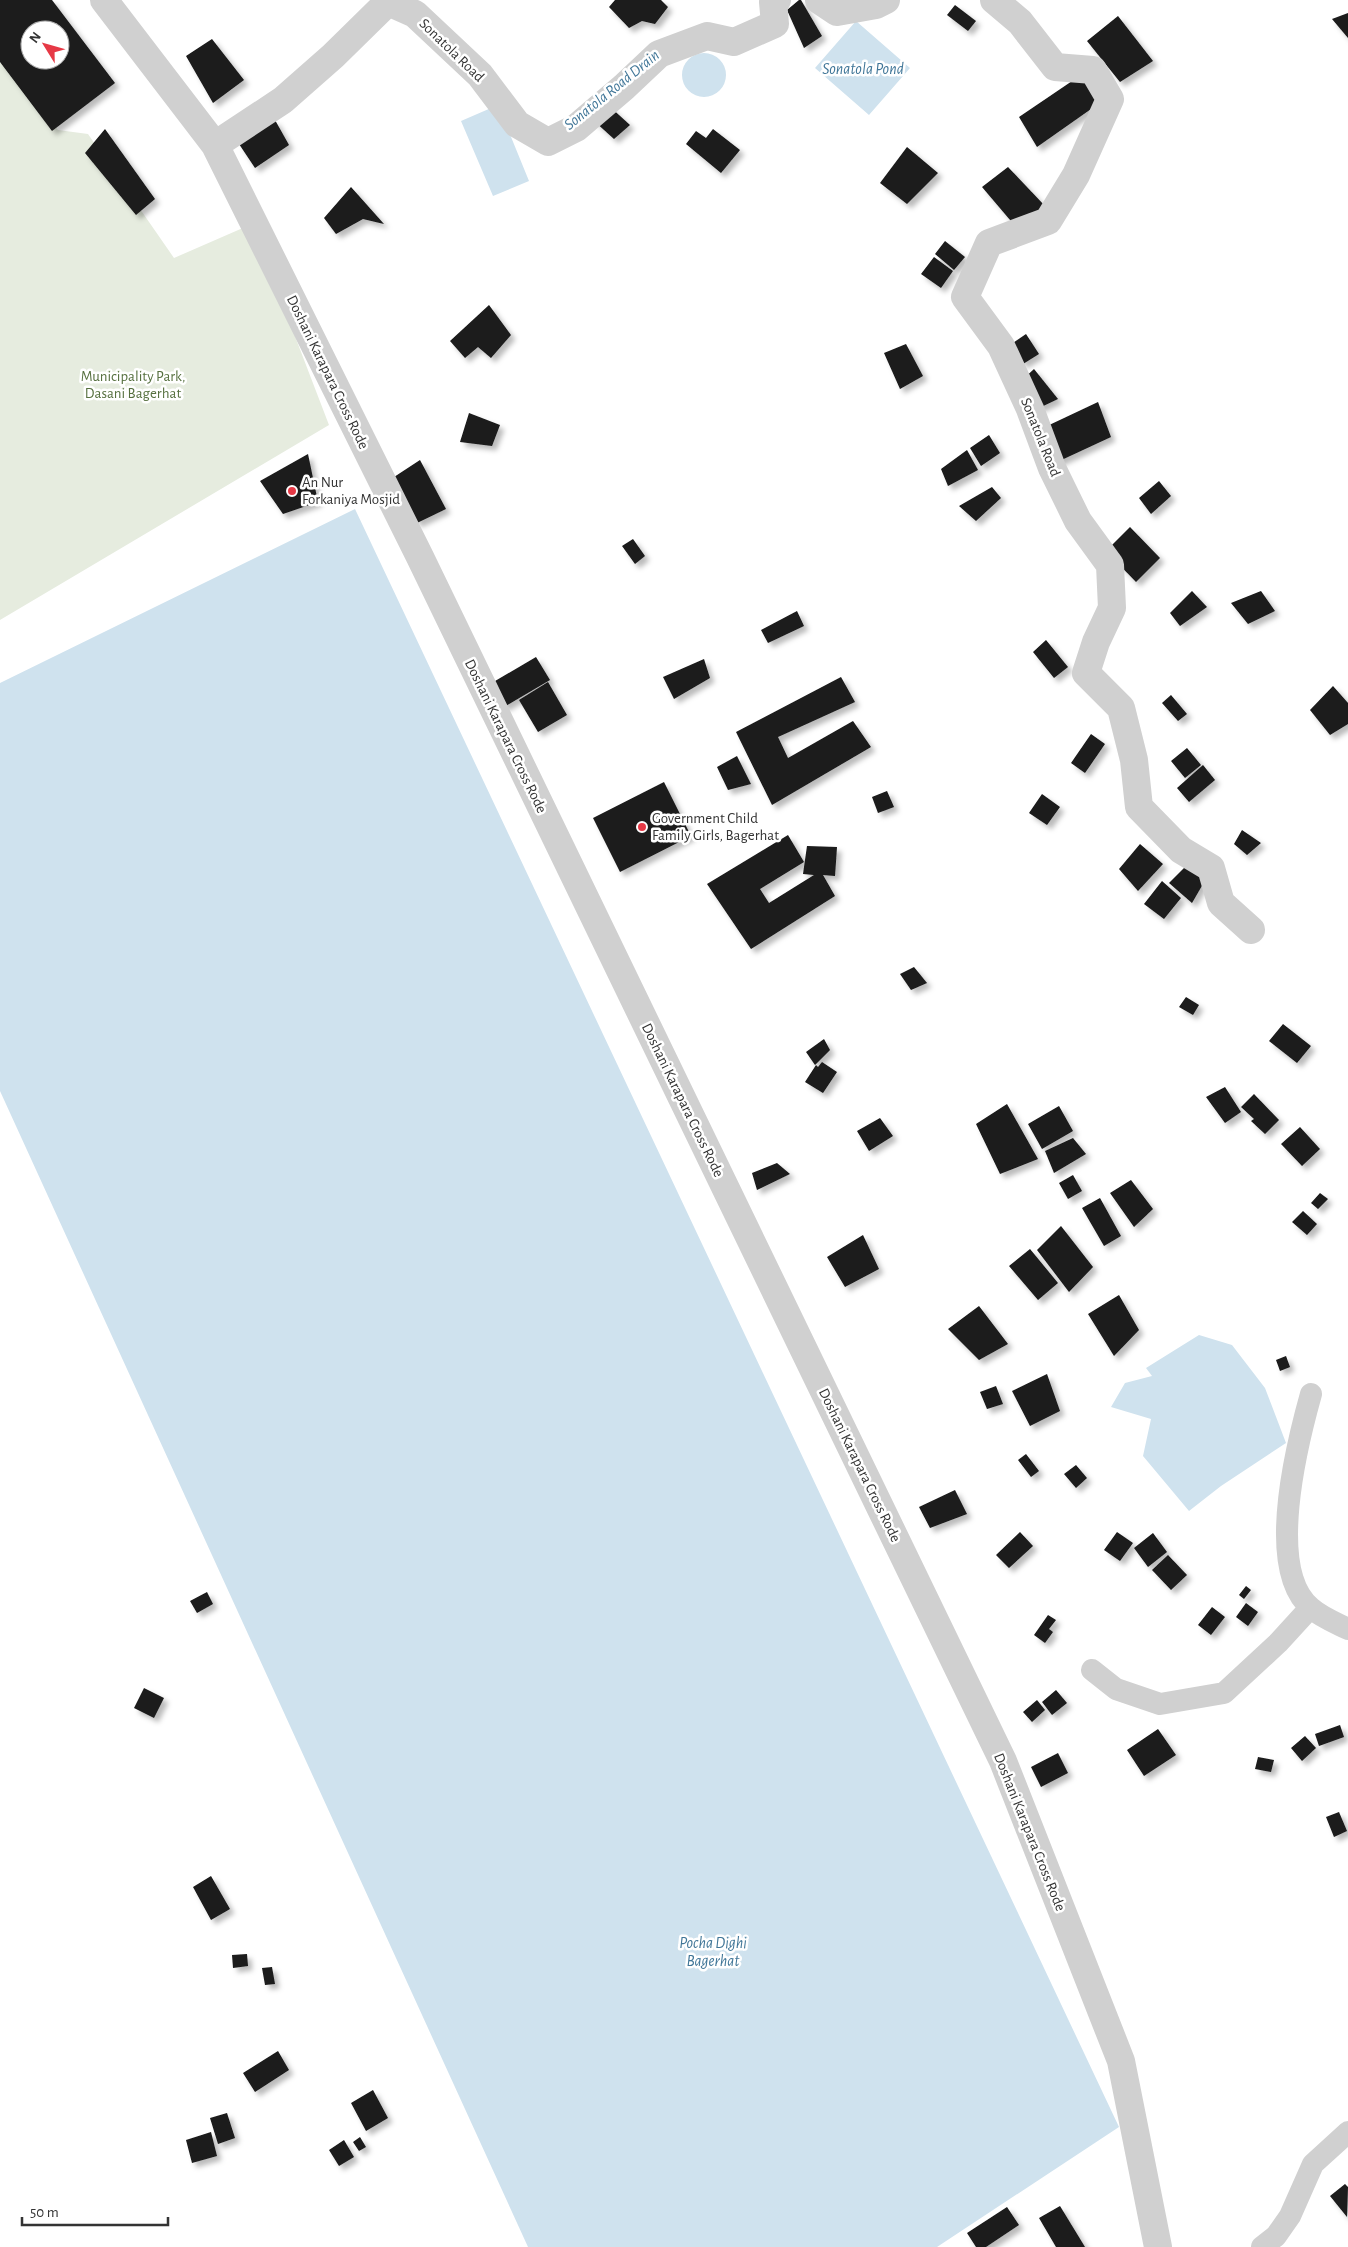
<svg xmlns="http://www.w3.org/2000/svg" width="1348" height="2247" font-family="'Alegreya Sans',sans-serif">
  <defs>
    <filter id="shadow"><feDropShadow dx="4.5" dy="4.5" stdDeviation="2.5" flood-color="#0004"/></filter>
  </defs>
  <rect width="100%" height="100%" fill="#fff"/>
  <!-- green -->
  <path fill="#e6ecdf" d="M0,52l58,78 30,4 86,124 78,-34 77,201 -329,195z"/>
  <!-- water -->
  <path fill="#cfe2ee" d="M856,21l54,47 -41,47 -54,-47z
    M682 75a22 22 0 1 1 44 0a22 22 0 1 1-44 0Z
    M498,105l31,76 -36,15 -32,-75z
    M355,509l764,1618 -182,120h-409l-528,-1156v-408z
    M1199,1335l33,10 33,43 21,55 -65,43 -32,25 -46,-55 8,-37 -40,-12 14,-24 27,-7 -6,-8z"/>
  <!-- building -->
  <path fill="#1a1a1a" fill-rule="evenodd" filter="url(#shadow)" d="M0,0h52l63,83 -63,48 -52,-69zM30,30h30v30h-30z
    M615,0h46l7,7 -13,17 -13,-3 -13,7 -20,-21z
    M799,0h2l21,36 -18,12 -17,-38z
    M955,5l21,16 -8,10 -21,-16z
    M1348,13v25l-16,-19z
    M1118,16l35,45 -33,21 -33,-41z
    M212,39l32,41 -31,23 -27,-47z
    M1081,75l20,27 -64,45 -18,-30z
    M608,105l22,20 -16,14 -21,-19z
    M275,120l14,25 -34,23 -16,-24z
    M105,129l50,70 -19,16 -51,-62z
    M713,129l27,21 -19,23 -35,-29 10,-13 10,7z
    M907,147l31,26 -31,31 -27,-21z
    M1008,167l37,39 -29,21 -34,-40z
    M351,187l33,37 -21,-5 -27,15 -12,-16z
    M945,241l20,16 -11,13 -19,-16z
    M934,257l19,14 -12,17 -20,-14z
    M489,305l22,30 -20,23 -13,-11 -13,11 -15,-17z
    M1026,334l13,20 -16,10 -13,-19z
    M906,344l17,32 -23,13 -16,-36z
    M1034,369l24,30 -19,9 -18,-27z
    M1098,402l13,35 -56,26 -10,-36z
    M469,413l31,12 -8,21 -32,-4z
    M989,435l11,18 -19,13 -11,-18z
    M967,450l11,20 -30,16 -7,-17z
    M308,454l10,48 -35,12 -23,-33z
    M420,460l26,49 -29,14 -26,-44z
    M1159,481l12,15 -20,18 -12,-16z
    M992,487l9,11 -25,23 -17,-15z
    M1130,527l30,31 -24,24 -30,-31z
    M633,539l12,17 -10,8 -13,-18z
    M1192,591l15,16 -27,19 -10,-13z
    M1261,591l14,20 -27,13 -17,-21z
    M797,611l7,15 -36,17 -7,-13z
    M1046,640l22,27 -14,11 -21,-26z
    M536,657l14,23 -46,27 -14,-23z
    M704,659l6,19 -36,21 -11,-22z
    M841,677l14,25 -77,35 10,21 65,-37 18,26 -99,58 -36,-73z
    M548,682l19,33 -29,17 -19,-32z
    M1333,686l15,17v21l-18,11 -20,-25z
    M1171,695l16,19 -9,7 -16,-18z
    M1091,734l14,10 -20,29 -14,-10z
    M1187,748l14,17 -16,13 -14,-17z
    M737,756l14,28 -23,6 -11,-23z
    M1203,765l12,15 -26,22 -12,-14z
    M664,782l27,54 -71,36 -27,-54z
    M887,791l7,16 -16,6 -6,-16z
    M1042,794l18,13 -13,18 -18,-12z
    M1242,830l19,13 -14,12 -13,-11z
    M788,835l16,27 -44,27 9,14 45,-28 -11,-1 4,-28 30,1 -2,29 -12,-1 12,21 -84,53 -44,-65z
    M1140,844l23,20 -25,27 -19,-22z
    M1190,862l17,15 -15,26 -23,-20z
    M1162,881l19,17 -17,21 -20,-15z
    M914,967l13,16 -16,7 -11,-16z
    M1186,997l13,8 -6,10 -14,-8z
    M1283,1024l28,22 -14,17 -28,-22z
    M824,1039l6,11 -15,15 -9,-13z
    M822,1062l15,10 -14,21 -18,-11 11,-17 2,2z
    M1225,1087l16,25 -16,11 -19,-26z
    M1254,1094l25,26 -14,14 -14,-13 3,-2 -13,-12z
    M1007,1104l31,55 -38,15 -24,-50z
    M1059,1106l14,25 -31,18 -14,-25z
    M880,1118l13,18 -24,15 -12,-20z
    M1300,1127l20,22 -18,17 -21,-22z
    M1073,1138l13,16 -32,19 -9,-22z
    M777,1163l13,11 -33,16 -5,-17z
    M1073,1175l9,16 -14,8 -9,-16z
    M1131,1180l22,29 -19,18 -24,-34z
    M1320,1193l8,6 -10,10 -7,-6z
    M1100,1198l21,38 -17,10 -22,-38z
    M1303,1211l14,13 -10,11 -15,-13z
    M1061,1226l32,41 -24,25 -32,-42z
    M863,1235l16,34 -34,18 -18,-30z
    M1030,1249l28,34 -20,17 -29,-34z
    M1119,1295l20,35 -25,26 -26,-42z
    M979,1306l29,38 -29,16 -31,-31z
    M1286,1356l4,11 -10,4 -4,-11z
    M1047,1374l13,37 -30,15 -18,-35z
    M996,1386l7,18 -16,5 -7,-17z
    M1026,1454l13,17 -8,6 -13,-17z
    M1076,1465l11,13 -11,10 -12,-14z
    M955,1490l12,24 -37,14 -11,-21z
    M1020,1532l13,14 -24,22 -13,-13z
    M1117,1532l16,11 -13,18 -16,-11z
    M1153,1533l14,19 -19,15 -14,-19z
    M1168,1555l19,20 -16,15 -19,-20z
    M1246,1586l5,4 -7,9 -5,-4z
    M207,1592l6,12 -16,9 -7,-12z
    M1246,1603l12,9 -10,14 -12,-9z
    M1212,1607l13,10 -14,18 -13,-10z
    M1048,1615l8,5 -7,9 4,3 -8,11 -11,-8z
    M144,1688l20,10 -10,20 -20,-10z
    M1056,1690l11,13 -15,12 -10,-13z
    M1037,1700l8,10 -13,12 -9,-10z
    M1340,1725l4,12 -25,9 -4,-12z
    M1158,1729l18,26 -32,21 -17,-26z
    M1305,1736l11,12 -14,13 -11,-13z
    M1058,1753l10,20 -27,14 -10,-20z
    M1258,1757l16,3 -3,12 -16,-3z
    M1339,1812l8,19 -13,6 -8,-20z
    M211,1876l19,33 -19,11 -18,-33z
    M247,1954l1,12 -15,2 -1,-13z
    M272,1967l3,17 -10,1 -3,-17z
    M278,2051l11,19 -34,22 -12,-19z
    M373,2090l15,28 -22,13 -15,-28z
    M227,2113l8,25 -17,6 -8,-26z
    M211,2132l6,24 -25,7 -6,-23z
    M360,2137l6,10 -7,4 -6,-9z
    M344,2140l10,17 -15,9 -10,-16z
    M1345,2184l3,3 -1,30 -17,-21z
    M1060,2206l25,41h-29l-17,-29z
    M1007,2207l12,18 -33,22h-10l-9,-14z"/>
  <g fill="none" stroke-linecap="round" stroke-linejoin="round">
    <!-- minor -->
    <path stroke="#d0d0d0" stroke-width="22" d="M1311,1394c-14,50 -46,176 0,214 10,9 25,15 37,21
      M1092,1670l24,19 44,15 64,-11 54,-50 32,-35
      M1262,2247l14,-11 14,-20 23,-52 35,-32"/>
    <!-- tertiary -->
    <path stroke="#d0d0d0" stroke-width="28" d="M104,0l111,145 205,412 583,1204 118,300 37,186
      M819,0l18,12 39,-7 10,-5
      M994,0l26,22 35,45 38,3 17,29 -34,76 -28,46 -59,22 -24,54 36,49 29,63 22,59 26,53 32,44 2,43 -16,34 -10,31 35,35 13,52 5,47 42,43 30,18 10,35 30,27
      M215,145l68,-45 50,-44 55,-54 27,12 65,61 37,49 31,18 28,-14 48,-41 35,-33 48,-18 27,6 41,-18 -2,-22 4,-2"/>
  </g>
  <!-- markers -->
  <g fill="#e63946" stroke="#fff" stroke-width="2">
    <circle cx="292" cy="491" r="5"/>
    <circle cx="642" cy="827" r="5"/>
  </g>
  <g text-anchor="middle" stroke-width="5" stroke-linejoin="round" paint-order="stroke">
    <!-- street labels -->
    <g font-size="15" fill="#333" stroke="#fff">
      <text transform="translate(452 50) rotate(44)" y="5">Sonatola Road</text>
      <text transform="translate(328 372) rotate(64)" y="5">Doshani Karapara Cross Rode</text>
      <text transform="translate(1041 437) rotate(68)" y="5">Sonatola Road</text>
      <text transform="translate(506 736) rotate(64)" y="5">Doshani Karapara Cross Rode</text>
      <text transform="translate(683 1100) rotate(64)" y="5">Doshani Karapara Cross Rode</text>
      <text transform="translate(860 1465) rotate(64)" y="5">Doshani Karapara Cross Rode</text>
      <text transform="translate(1030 1832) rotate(68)" y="5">Doshani Karapara Cross Rode</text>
    </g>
    <!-- park labels -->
    <g font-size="15" fill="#56703f" stroke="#fff">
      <text x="133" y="381">Municipality Park,<tspan x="133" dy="17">Dasani Bagerhat</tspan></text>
    </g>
    <!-- poi labels -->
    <g font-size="15" fill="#333" stroke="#fff" text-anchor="start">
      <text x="302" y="487">An Nur<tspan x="302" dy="17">Forkaniya Mosjid</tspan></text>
      <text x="652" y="823">Government Child<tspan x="652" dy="17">Family Girls, Bagerhat</tspan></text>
    </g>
    <!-- water labels -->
    <g font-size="16" font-style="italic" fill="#3f7597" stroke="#fff">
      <text x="863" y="74">Sonatola Pond</text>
      <text transform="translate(611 89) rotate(-39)" y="6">Sonatola Road Drain</text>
      <text x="713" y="1948">Pocha Dighi<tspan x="713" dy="18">Bagerhat</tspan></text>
    </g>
  </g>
  <!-- north arrow -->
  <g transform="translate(45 45) rotate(307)"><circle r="24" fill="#ffffff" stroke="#adadad"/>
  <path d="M0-4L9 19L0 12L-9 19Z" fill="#e63946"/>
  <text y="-8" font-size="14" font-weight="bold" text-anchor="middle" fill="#333333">N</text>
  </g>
  <!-- scale -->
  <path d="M22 2217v8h146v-8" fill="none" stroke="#333333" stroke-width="2.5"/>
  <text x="30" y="2217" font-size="15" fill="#333333" stroke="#ffffff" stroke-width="4" paint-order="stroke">50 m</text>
</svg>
